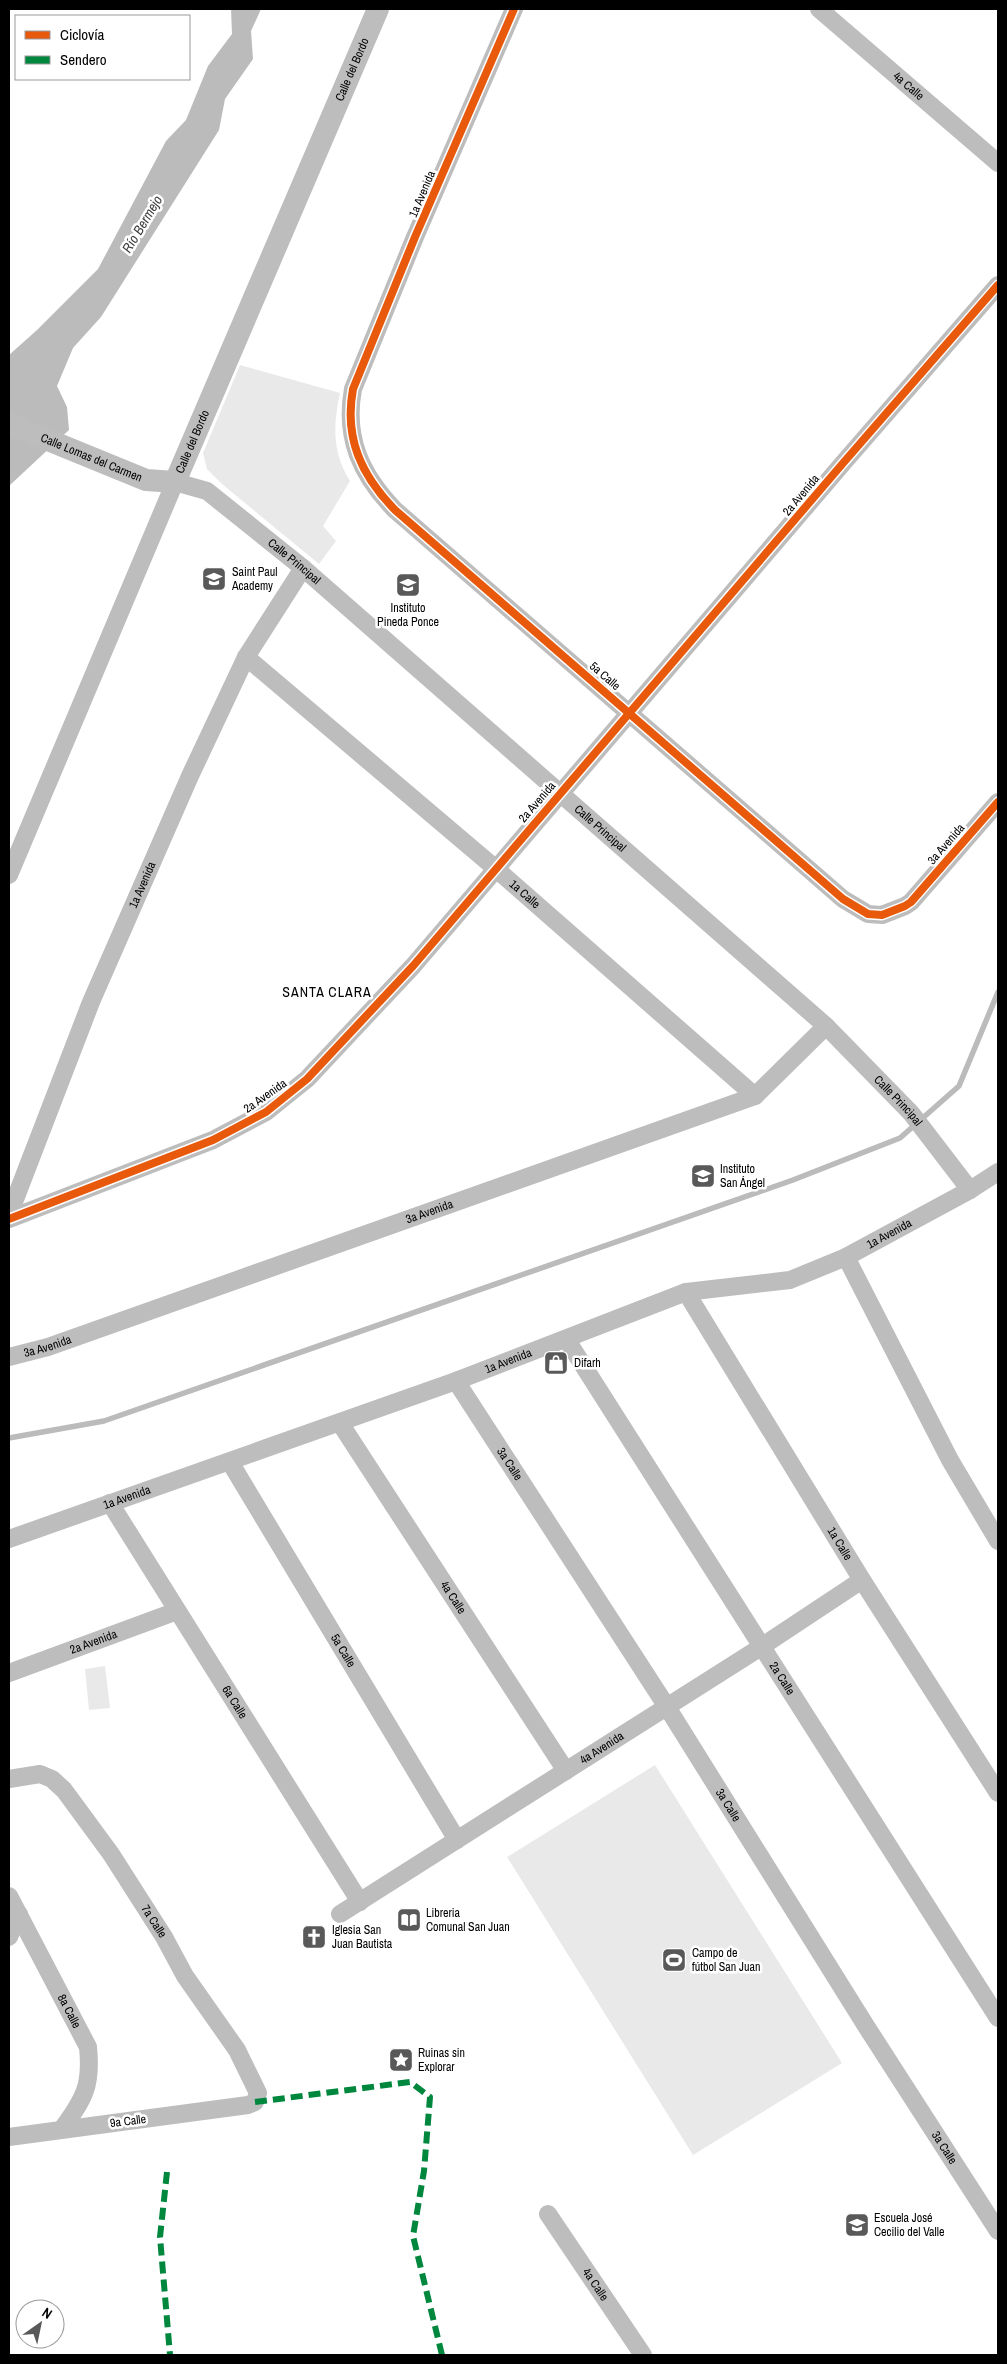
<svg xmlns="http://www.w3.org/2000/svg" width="1007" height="2364" font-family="'Archivo Narrow',sans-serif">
  <rect width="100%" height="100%" fill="#fff"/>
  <!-- green -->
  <path fill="#e9e9e9" d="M240,365l100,28c-7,32 -8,59 10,88l-27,45 13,15 -17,23 -97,-80 -15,-15 -4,-16z
    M105,1666l5,42 -21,2 -4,-41z
    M655,1765l187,298 -149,92 -186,-298z"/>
  <!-- water -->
  <path fill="#bbb" d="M231,9h30l-10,22 2,28 -28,40 -6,31 -118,187 -28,31 -16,38 10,21 2,23 -60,56v-131l28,-25 61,-61 68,-128 20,-21 22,-54 24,-32z"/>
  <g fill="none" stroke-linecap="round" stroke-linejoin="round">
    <!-- stream -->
    <path stroke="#bbb" stroke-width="5.5" d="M9,1438l95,-17 689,-241 107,-42 59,-52 39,-94"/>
    <!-- minor -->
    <g stroke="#bdbdbd" stroke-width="18">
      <path d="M514,9l-99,228 -62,152c-9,49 8,86 42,121l448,389 25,15 14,1 23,-9 6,-4 87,-100"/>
      <path id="s1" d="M819,9l179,154"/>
      <path id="s2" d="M246,657l249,211 260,228"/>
      <path id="s3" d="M9,875l166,-393 32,9 96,77 523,458 85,87 59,77"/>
      <path id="s4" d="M9,1215l82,-213 99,-226 56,-119 57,-89"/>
      <path d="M9,1219l204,-79 53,-28 41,-33 106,-113 431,-504 154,-177"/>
      <path d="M846,1257l104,203 48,81"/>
      <path id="s5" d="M686,1292l176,288 136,213"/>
      <path id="s6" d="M567,1340l431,678"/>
      <path id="s7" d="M9,1357l39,-10 707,-251 71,-70"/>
      <path id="s8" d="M456,1381l211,326 199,319 132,205"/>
      <path id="s9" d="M340,1423l226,348"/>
      <path id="s10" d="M230,1462l227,378"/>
      <path id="s11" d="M110,1503l250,399"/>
      <path id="s12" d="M9,1539l447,-158 230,-89 104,-12 56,-23 124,-67 28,-18"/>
      <path id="s13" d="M9,1673l168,-62"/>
      <path id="s14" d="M9,1779l31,-5 12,5 12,11 47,64 53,83 21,39 52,74 21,43 -3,9 -7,3 -239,32"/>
      <path id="s15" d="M9,1896l79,151c4,40 -4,51 -26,82"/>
      <path id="s16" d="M340,1914l421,-267 101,-67"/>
      <path d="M9,1937l10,-23"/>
      <path id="s17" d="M548,2214l95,141"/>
    </g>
    <!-- tertiary -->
    <path stroke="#bdbdbd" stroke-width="22" id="s18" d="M9,424l137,56 29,2 203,-473"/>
    <!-- quiet -->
    <path stroke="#00873e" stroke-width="6" stroke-dasharray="12 6" stroke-linecap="butt" d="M255,2102l155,-20 20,15 -6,74 -11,65 29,119
      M167,2172l-7,65 10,118"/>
    <defs>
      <path id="cycleway" d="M514,9l-99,228 -62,152c-9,49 8,86 42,121l448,389 25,15 14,1 23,-9 6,-4 87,-100
        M9,1219l204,-79 53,-28 41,-33 106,-113 431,-504 154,-177"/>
    </defs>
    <!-- cycleway casing -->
    <use href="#cycleway" stroke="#fff" stroke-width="11"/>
    <!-- cycleway -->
    <use href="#cycleway" stroke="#e8590c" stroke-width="8"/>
  </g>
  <!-- icons -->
  <defs>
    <symbol id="school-square" viewBox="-11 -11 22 22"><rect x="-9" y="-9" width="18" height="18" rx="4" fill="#595959" stroke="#fff"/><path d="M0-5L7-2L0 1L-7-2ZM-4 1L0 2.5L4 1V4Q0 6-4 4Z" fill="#fff"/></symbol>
    <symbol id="shop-square" viewBox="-11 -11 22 22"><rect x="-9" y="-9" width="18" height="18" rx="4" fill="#595959" stroke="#fff"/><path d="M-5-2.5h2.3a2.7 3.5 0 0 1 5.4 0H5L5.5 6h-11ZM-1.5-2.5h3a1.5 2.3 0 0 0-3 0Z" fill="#fff"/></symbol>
    <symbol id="library-square" viewBox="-11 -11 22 22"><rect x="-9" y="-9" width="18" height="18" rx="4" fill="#595959" stroke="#fff"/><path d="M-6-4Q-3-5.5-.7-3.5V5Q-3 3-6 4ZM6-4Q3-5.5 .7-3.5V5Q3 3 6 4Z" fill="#fff"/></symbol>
    <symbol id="church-square" viewBox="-11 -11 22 22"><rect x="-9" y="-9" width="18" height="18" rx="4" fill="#595959" stroke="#fff"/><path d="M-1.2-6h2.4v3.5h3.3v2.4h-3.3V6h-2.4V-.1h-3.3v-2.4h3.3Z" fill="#fff"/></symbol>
    <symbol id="stadium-square" viewBox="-11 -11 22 22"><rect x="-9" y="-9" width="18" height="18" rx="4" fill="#595959" stroke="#fff"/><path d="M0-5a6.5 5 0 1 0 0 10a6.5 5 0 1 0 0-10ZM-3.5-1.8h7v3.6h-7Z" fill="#fff"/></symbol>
    <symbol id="sight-square" viewBox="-11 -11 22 22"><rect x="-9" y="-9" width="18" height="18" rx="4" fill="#595959" stroke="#fff"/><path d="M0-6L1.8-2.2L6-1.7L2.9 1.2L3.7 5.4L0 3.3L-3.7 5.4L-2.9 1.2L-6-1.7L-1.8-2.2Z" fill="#fff"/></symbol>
  </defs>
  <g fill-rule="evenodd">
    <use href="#school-square" x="200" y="565" width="28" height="28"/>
    <use href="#school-square" x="394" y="571" width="28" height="28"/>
    <use href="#school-square" x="689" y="1162" width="28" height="28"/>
    <use href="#shop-square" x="542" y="1349" width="28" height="28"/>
    <use href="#library-square" x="395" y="1906" width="28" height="28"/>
    <use href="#church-square" x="300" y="1923" width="28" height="28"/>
    <use href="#stadium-square" x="660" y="1946" width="28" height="28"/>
    <use href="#sight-square" x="387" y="2046" width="28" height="28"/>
    <use href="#school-square" x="843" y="2211" width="28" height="28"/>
  </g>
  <g text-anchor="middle" stroke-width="5" stroke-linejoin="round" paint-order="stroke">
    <!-- street labels -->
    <g font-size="12" fill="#000" stroke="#fff">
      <text dy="4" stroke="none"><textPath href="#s18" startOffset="626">Calle del Bordo</textPath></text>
      <text dy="4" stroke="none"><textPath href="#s1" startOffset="118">4a Calle</textPath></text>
      <text transform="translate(422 194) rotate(-67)" y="4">1a Avenida</text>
      <text dy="4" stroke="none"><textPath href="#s18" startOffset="221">Calle del Bordo</textPath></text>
      <text dy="4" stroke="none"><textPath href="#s18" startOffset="89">Calle Lomas del Carmen</textPath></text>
      <text transform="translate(801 495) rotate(-50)" y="4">2a Avenida</text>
      <text dy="4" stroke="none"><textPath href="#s3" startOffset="572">Calle Principal</textPath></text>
      <text transform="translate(605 676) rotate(41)" y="4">5a Calle</text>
      <text transform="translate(537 802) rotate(-49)" y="4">2a Avenida</text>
      <text dy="4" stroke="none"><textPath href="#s3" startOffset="978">Calle Principal</textPath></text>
      <text transform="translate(946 844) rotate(-49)" y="4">3a Avenida</text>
      <text dy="4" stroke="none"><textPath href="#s4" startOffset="356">1a Avenida</textPath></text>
      <text dy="4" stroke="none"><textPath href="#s2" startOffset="366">1a Calle</textPath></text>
      <text transform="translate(265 1096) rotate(-35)" y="4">2a Avenida</text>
      <text dy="4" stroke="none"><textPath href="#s3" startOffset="1382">Calle Principal</textPath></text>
      <text dy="4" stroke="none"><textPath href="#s7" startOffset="445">3a Avenida</textPath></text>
      <text dy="4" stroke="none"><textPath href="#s12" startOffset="935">1a Avenida</textPath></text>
      <text dy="4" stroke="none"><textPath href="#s7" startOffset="40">3a Avenida</textPath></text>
      <text dy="4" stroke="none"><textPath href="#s12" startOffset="530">1a Avenida</textPath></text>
      <text dy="4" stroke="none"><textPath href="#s8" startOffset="99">3a Calle</textPath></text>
      <text dy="4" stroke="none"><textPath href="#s12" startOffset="125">1a Avenida</textPath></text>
      <text dy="4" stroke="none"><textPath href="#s5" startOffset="295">1a Calle</textPath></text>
      <text dy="4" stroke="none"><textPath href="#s9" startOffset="208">4a Calle</textPath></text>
      <text dy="4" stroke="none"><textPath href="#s13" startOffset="90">2a Avenida</textPath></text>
      <text dy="4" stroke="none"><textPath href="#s10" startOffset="220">5a Calle</textPath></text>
      <text dy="4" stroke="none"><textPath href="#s6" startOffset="401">2a Calle</textPath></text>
      <text dy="4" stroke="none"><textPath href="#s11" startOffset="235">6a Calle</textPath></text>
      <text dy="4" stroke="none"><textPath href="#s16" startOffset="310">4a Avenida</textPath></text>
      <text dy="4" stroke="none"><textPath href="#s8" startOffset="504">3a Calle</textPath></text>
      <text dy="4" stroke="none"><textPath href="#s14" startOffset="220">7a Calle</textPath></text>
      <text dy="4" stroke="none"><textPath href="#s15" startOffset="130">8a Calle</textPath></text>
      <text transform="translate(128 2121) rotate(-7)" y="4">9a Calle</text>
      <text dy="4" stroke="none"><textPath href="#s8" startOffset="909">3a Calle</textPath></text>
      <text dy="4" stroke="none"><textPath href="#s17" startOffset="85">4a Calle</textPath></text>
    </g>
    <!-- poi labels -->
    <g font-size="12" fill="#000" stroke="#fff" text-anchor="start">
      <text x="232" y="576">Saint Paul<tspan x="232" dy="14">Academy</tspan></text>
      <text x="408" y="612" text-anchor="middle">Instituto<tspan x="408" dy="14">Pineda Ponce</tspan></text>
      <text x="720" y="1173">Instituto<tspan x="720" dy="14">San Ángel</tspan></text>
      <text x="574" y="1367">Difarh</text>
      <text x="426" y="1917">Libreria<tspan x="426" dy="14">Comunal San Juan</tspan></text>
      <text x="332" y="1934">Iglesia San<tspan x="332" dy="14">Juan Bautista</tspan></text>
      <text x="692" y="1957">Campo de<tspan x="692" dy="14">fútbol San Juan</tspan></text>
      <text x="418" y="2057">Ruinas sin<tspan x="418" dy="14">Explorar</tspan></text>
      <text x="874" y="2222">Escuela José<tspan x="874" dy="14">Cecilio del Valle</tspan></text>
    </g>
    <!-- water labels -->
    <g font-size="14" font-style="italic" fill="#3f3f3f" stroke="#fff">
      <text transform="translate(142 224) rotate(-59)" y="5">Río Bermejo</text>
    </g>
    <!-- neighbourhood labels -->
    <g font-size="14" letter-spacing="1" fill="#000" stroke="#fff">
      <text x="327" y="997">SANTA CLARA</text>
    </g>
  </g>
  <!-- border -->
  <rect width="1007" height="2364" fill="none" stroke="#000000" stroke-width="20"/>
  <!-- legend -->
  <rect x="15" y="15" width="175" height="65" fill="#ffffff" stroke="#999999"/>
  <rect x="25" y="31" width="25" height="8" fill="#e8590c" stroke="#999999"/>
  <text x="60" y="40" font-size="15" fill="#000000">Ciclovía</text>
  <rect x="25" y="56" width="25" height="8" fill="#00873e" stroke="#999999"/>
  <text x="60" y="65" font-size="15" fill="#000000">Sendero</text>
  <!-- north arrow -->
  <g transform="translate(40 2324) rotate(33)"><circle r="24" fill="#ffffff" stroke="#999999"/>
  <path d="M0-4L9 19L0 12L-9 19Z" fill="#595959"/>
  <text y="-8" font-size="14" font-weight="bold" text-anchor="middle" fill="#000000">N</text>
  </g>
</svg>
